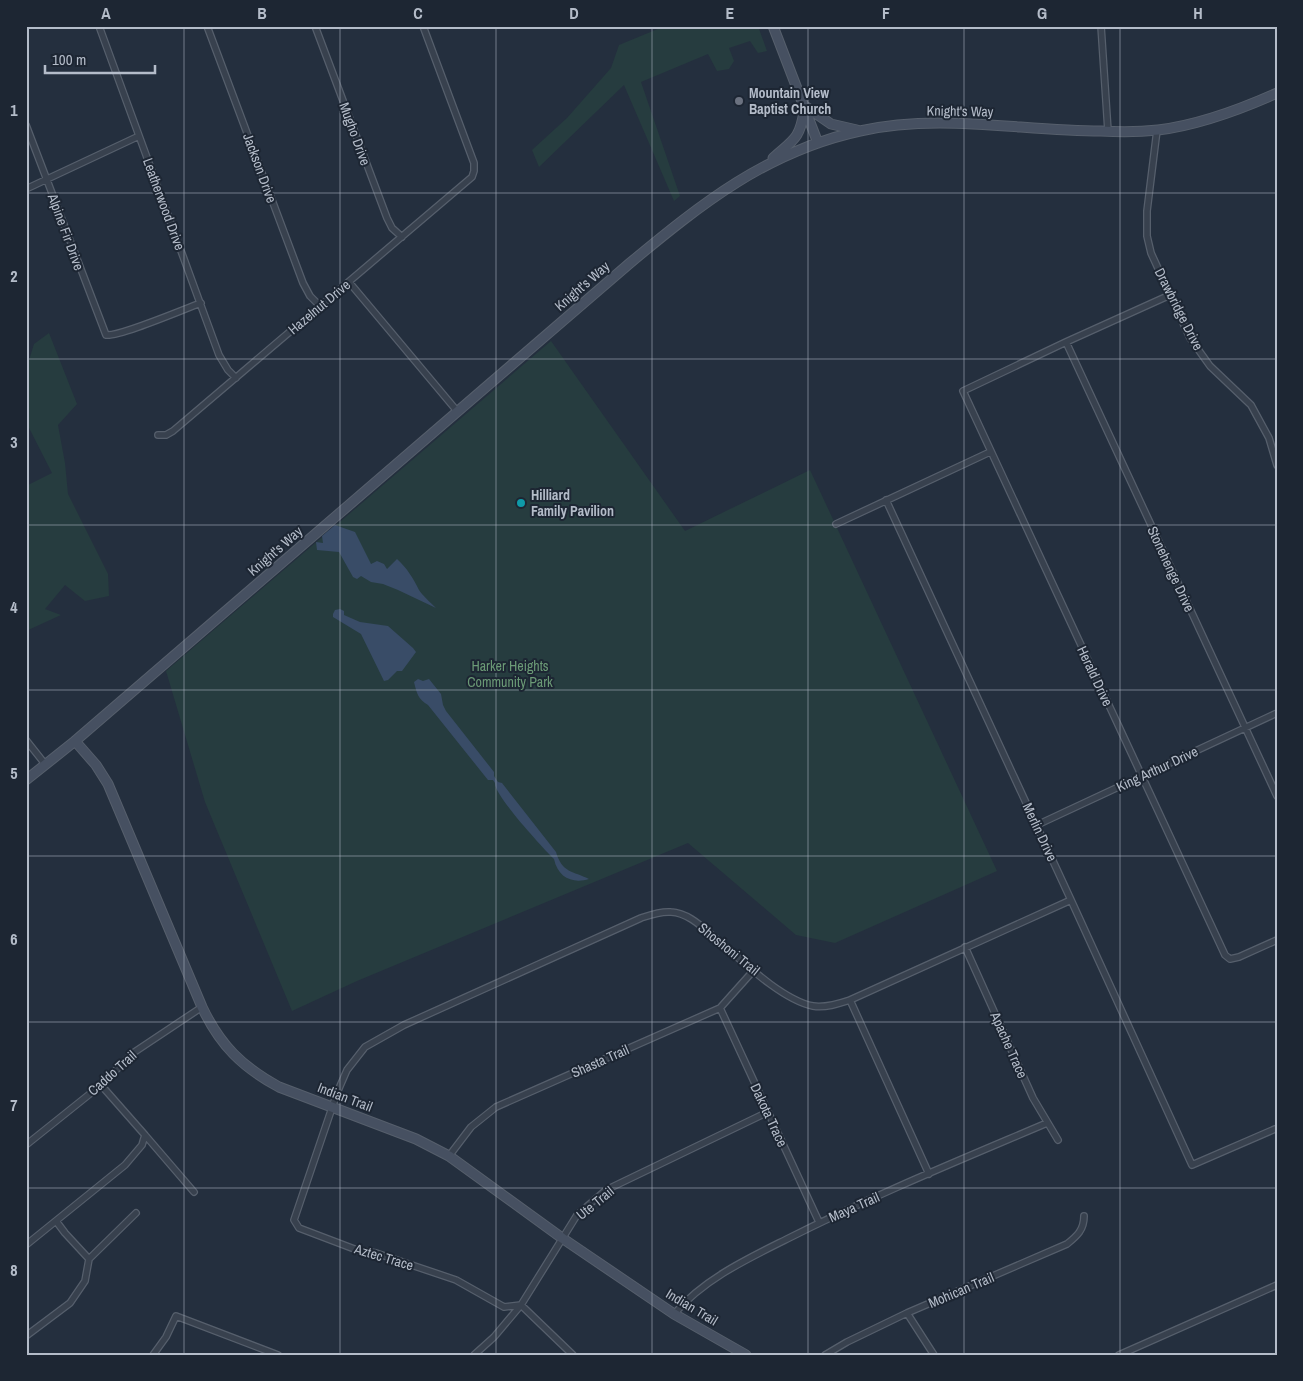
<svg xmlns="http://www.w3.org/2000/svg" width="1303" height="1381" font-family="'Archivo Narrow',sans-serif">
  <rect width="100%" height="100%" fill="#242f3e"/>
  <!-- green -->
  <path fill="#263c3f" d="M665,26h93l9,25 -9,2 -8,-12 -21,7 5,13 -5,8 -12,2 -9,-17 -67,28 39,114 -6,5 -50,-116 -85,82 -7,-17 35,-32 44,-50 8,-23z
    M49,333l28,71 -19,21 7,38 3,31 40,80 1,22 -24,5 -20,-16 -20,24 16,6 -35,16v-145l26,-13 -26,-51v-52l8,-26z
    M551,341l134,190 125,-61 187,401 -162,72 -39,-8 -108,-92 -331,138 -65,30 -87,-209 -39,-131z"/>
  <!-- water -->
  <path fill="#394c67" d="M335,525l20,7 16,32 6,-3 7,3 3,5 10,-10c10,9 16,19 22,31 3,5 12,13 17,18l-38,-18 -15,-6 -12,-2 -10,-6 -4,3 -4,-2 -14,-25 -22,-2 -1,-8 7,1 -1,-7z
    M340,609l4,2v4l16,7 28,4 25,22 3,4 -14,19h-5l-9,9 -4,1 -23,-47 -28,-17v-3l2,-4z
    M418,679l5,2 6,-2 12,15 2,11 3,6 48,61v4l4,6 4,1 54,69c6,21 17,19 33,27 -16,5 -31,-1 -35,-20 -11,-11 -60,-64 -59,-76l-2,-3h-5l-60,-75c-10,-6 -11,-11 -14,-23z"/>
  <g fill="none" stroke-linecap="round" stroke-linejoin="round">
    <defs>
      <path id="street" d="M99,26l120,329 9,15 8,8
        M207,26l96,257 7,13 10,10
        M315,26l72,192 5,10 10,9
        M1101,26l7,105
        M26,125l80,210c13,2 78,-26 95,-32
        M1157,130l-10,81v25l4,17 39,85 20,28 41,39 18,33 8,27
        M26,189l113,-53
        M349,282l108,129
        M1170,295l-104,47 -103,49 262,564 5,4 9,-2 38,-17
        M1066,342l211,454
        M158,435h8l7,-4 299,-254 2,-6v-8l-51,-137
        M886,500l185,400 121,265 83,-36
        M836,524l154,-72
        M26,740l19,24
        M1037,825l240,-112
        M965,947l68,151 25,42
        M850,1000l79,174
        M720,1008l99,214
        M145,1135l49,57
        M26,1145l75,-60 32,-32 69,-46
        M449,1156l22,-29 25,-20 224,-99 34,-38
        M26,1245l99,-80 17,-20 3,-10 -44,-50
        M89,1259l47,-46
        M907,1313l27,42
        M674,1314c30,-35 73,-55 113,-75 85,-43 173,-79 260,-116
        M26,1336l44,-33 15,-22 4,-22 -24,-26 -9,-12
        M153,1355l13,-18 10,-21 102,39
        M474,1355l20,-18 27,-32 56,-90 29,-25 162,-78
        M573,1355l-52,-50 -17,2 -48,-27 -80,-27 -19,-3 -58,-22 -5,-8 43,-127 10,-23 18,-23 39,-22 237,-107c9,-3 19,-7 30,-6 17,1 30,14 42,24 25,21 68,64 100,70 12,2 25,-2 37,-6l221,-100
        M825,1355l22,-13 60,-29 160,-69c10,-8 17,-14 17,-28
        M1119,1355l158,-70"/>
      <path id="secondary" d="M773,26l45,117
        M802,104l29,20 26,6
        M773,158c20,-18 27,-19 31,-47
        M75,741l21,24 12,19 94,223c18,38 40,60 77,80l137,52 33,17 113,82 112,76 72,41
        M26,780l49,-39 555,-478c71,-59 137,-112 230,-132 79,-18 161,0 241,0 19,1 38,1 57,-1 41,-5 81,-20 119,-37"/>
    </defs>
    <!-- street casing -->
    <use href="#street" stroke="#565f6c" stroke-width="8"/>
    <!-- secondary casing -->
    <use href="#secondary" stroke="#565f6c" stroke-width="11"/>
    <!-- street -->
    <use href="#street" stroke="#38414e" stroke-width="5.5"/>
    <!-- secondary -->
    <use href="#secondary" stroke="#465061" stroke-width="9"/>
  </g>
  <!-- grid -->
  <path fill="none" stroke="#b4bcc9" stroke-width="1" stroke-opacity="0.55" d="M184,26v1329M340,26v1329M496,26v1329M652,26v1329M808,26v1329M964,26v1329M1120,26v1329M26,193h1251M26,359h1251M26,525h1251M26,690h1251M26,856h1251M26,1022h1251M26,1188h1251"/>
  <!-- markers -->
  <circle fill="#6b7280" stroke="#1d2633" stroke-width="2" cx="739" cy="101" r="5"/>
  <circle fill="#0f9aa8" stroke="#1d2633" stroke-width="2" cx="521" cy="503" r="5"/>
  <g text-anchor="middle" stroke-width="4" stroke-linejoin="round" paint-order="stroke">
    <!-- poi labels -->
    <g font-size="14" font-weight="bold" fill="#b4bcc9" stroke="#1d2633" text-anchor="start">
      <text x="749" y="98">Mountain View<tspan x="749" dy="16">Baptist Church</tspan></text>
      <text x="531" y="500">Hilliard<tspan x="531" dy="16">Family Pavilion</tspan></text>
    </g>
    <!-- street labels -->
    <g font-size="14" fill="#b4bcc9" stroke="#1d2633">
      <text transform="translate(960 111) rotate(1)" y="5">Knight's Way</text>
      <text transform="translate(355 134) rotate(70)" y="5">Mugho Drive</text>
      <text transform="translate(260 168) rotate(70)" y="5">Jackson Drive</text>
      <text transform="translate(164 204) rotate(70)" y="5">Leatherwood Drive</text>
      <text transform="translate(66 232) rotate(70)" y="5">Alpine Fir Drive</text>
      <text transform="translate(582 286) rotate(-41)" y="5">Knight's Way</text>
      <text transform="translate(319 307) rotate(-40)" y="5">Hazelnut Drive</text>
      <text transform="translate(1179 309) rotate(63)" y="5">Drawbridge Drive</text>
      <text transform="translate(275 551) rotate(-41)" y="5">Knight's Way</text>
      <text transform="translate(1171 569) rotate(65)" y="5">Stonehenge Drive</text>
      <text transform="translate(1095 676) rotate(65)" y="5">Herald Drive</text>
      <text transform="translate(1157 769) rotate(-25)" y="5">King Arthur Drive</text>
      <text transform="translate(1040 832) rotate(65)" y="5">Merlin Drive</text>
      <text transform="translate(729 949) rotate(39)" y="5">Shoshoni Trail</text>
      <text transform="translate(1009 1045) rotate(66)" y="5">Apache Trace</text>
      <text transform="translate(600 1061) rotate(-24)" y="5">Shasta Trail</text>
      <text transform="translate(112 1073) rotate(-42)" y="5">Caddo Trail</text>
      <text transform="translate(345 1097) rotate(21)" y="5">Indian Trail</text>
      <text transform="translate(769 1115) rotate(65)" y="5">Dakota Trace</text>
      <text transform="translate(595 1203) rotate(-39)" y="5">Ute Trail</text>
      <text transform="translate(854 1207) rotate(-24)" y="5">Maya Trail</text>
      <text transform="translate(384 1257) rotate(17)" y="5">Aztec Trace</text>
      <text transform="translate(961 1290) rotate(-23)" y="5">Mohican Trail</text>
      <text transform="translate(692 1307) rotate(31)" y="5">Indian Trail</text>
    </g>
    <!-- park labels -->
    <g font-size="14" fill="#6b9a76" stroke="#1d2633">
      <text x="510" y="671">Harker Heights<tspan x="510" dy="16">Community Park</tspan></text>
    </g>
  </g>
  <!-- border -->
  <rect width="1303" height="1381" fill="none" stroke="#1d2633" stroke-width="55"/>
  <!-- scale -->
  <path d="M45 65v8h110v-8" fill="none" stroke="#b4bcc9" stroke-width="2.5"/>
  <text x="52" y="65" font-size="15" fill="#b4bcc9" stroke="#1d2633" stroke-width="4" paint-order="stroke">100 m</text>
  <rect x="28" y="28" width="1248" height="1326" fill="none" stroke="#b4bcc9" stroke-width="2"/>
  <g font-size="16" text-anchor="middle" font-weight="bold" fill="#b4bcc9">
    <text x="106" y="19">A</text>
    <text x="262" y="19">B</text>
    <text x="418" y="19">C</text>
    <text x="574" y="19">D</text>
    <text x="730" y="19">E</text>
    <text x="886" y="19">F</text>
    <text x="1042" y="19">G</text>
    <text x="1198" y="19">H</text>
    <text x="14" y="116">1</text>
    <text x="14" y="282">2</text>
    <text x="14" y="448">3</text>
    <text x="14" y="613">4</text>
    <text x="14" y="779">5</text>
    <text x="14" y="945">6</text>
    <text x="14" y="1111">7</text>
    <text x="14" y="1276">8</text>
  </g>
</svg>
